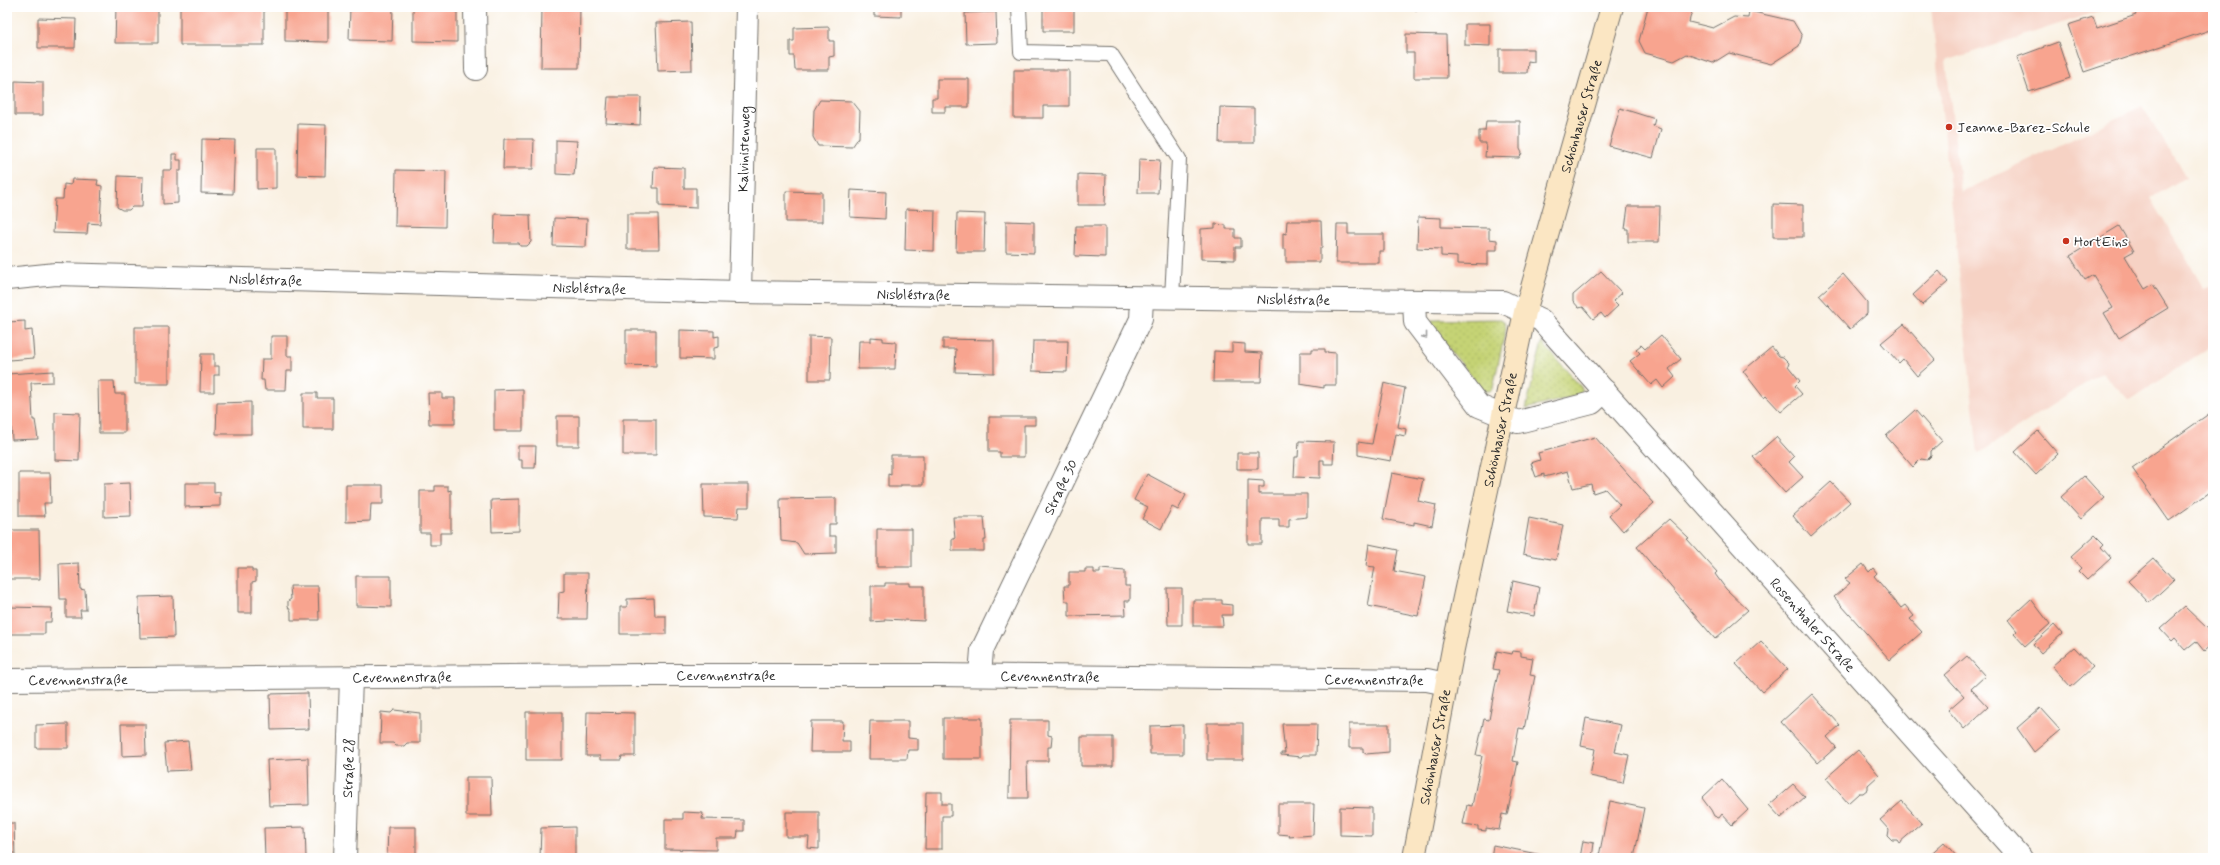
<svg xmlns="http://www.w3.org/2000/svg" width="2220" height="865" font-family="Mynerve,sans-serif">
  <defs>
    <pattern id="grass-dots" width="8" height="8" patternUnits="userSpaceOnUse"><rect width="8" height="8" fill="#c5d375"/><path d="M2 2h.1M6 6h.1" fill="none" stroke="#a9b565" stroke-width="1.8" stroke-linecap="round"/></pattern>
  </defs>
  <rect width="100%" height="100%" fill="#fff"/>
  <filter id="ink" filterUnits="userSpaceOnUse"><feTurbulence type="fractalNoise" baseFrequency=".025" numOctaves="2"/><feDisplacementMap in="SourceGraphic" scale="8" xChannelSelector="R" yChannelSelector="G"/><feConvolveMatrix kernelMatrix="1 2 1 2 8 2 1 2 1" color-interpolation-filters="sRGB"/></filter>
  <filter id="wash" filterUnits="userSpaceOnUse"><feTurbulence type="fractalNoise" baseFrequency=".012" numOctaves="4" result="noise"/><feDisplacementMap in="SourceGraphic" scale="16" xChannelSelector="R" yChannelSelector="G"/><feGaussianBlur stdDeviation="0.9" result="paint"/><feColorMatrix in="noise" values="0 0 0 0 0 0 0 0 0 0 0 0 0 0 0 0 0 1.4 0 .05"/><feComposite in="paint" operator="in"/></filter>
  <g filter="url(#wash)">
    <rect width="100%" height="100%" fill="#f9f0e1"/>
    <!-- built -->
    <path fill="#f6d2c4" d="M1931,7h180l-165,54 15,131 181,-86 44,71 -35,21 53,91 9,-5v61l-84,55 -27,-28 -124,82z"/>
    <!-- grass -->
    <path fill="url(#grass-dots)" stroke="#787f50" d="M1501,319l4,3 1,6 -13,60 -3,3h-6l-50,-60 -3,-7 2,-4z
      M1542,342l40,46v3l-6,5 -50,13z"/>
    <g id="blocks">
      <!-- building -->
      <path fill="#f8a48f" d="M116,7h42v36h-43z
        M180,7h84v38h-84z
        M285,7h43v35l-43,-1z
        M350,7h43l-1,34 -43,-1z
        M413,7h44v35l-44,-1z
        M542,7h38l-1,61h-38z
        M874,7h27v10l-27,-1z
        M1043,7h31v24h-31z
        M1415,7h33v3h-33z
        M1648,7h45l-4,15 24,6 21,-11 14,1 1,-7 44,10 9,15 -3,10 -28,18 -42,-11 -16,10 -26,-9 -13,7 -29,-8 -6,-12z
        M2133,7h80v22l-129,43 -16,-47 25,-8 4,11 39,-13z
        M996,12l1,31 -31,1 -1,-31z
        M38,18l38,1 -1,29h-37z
        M691,22l1,48 -34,1 -2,-48z
        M1465,24h25v22l-25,-1z
        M829,27v14h5v15l-5,1v13h-34l-1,-14h-4v-15h4v-13z
        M1406,34l40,1 1,43h-33v-25h-8z
        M2058,42l12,36 -41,14 -12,-35z
        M1499,49h35v13l-6,-1 -1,12h-28z
        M1014,70h55v36h-26v12h-29z
        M937,79h32v28h-24v5h-13v-14h5z
        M15,81l28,1v33h-28z
        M608,97h33l-1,28 -34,-2z
        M820,100l32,1 8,10 -1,26 -7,10 -34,-1 -5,-9 1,-27z
        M1220,107l34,1v35h-35z
        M1620,108l35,11 -2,7 8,3 -8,29 -44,-12z
        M1486,121h34v28l2,4 -3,5 -34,-1 1,-14h-7v-12h6z
        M298,124l28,1 -1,51 -28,-1z
        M202,139l33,1 -2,54 -32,-1z
        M504,139h30l-1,30h-30z
        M556,140l21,1 -3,34 -18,-1z
        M257,148h19v40l-19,1z
        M172,154h5v6h4v11h-3v32l-15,1v-34h9z
        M1139,159l21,1 -2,33h-20z
        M654,167l30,1v20h12v20l-37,-2v-18h-6z
        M396,170l50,1 -1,56 -50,-1z
        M1078,174l28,1 -1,30h-27z
        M118,176l25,1 -1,30h-10l-3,3h-7l-5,-3z
        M72,179l26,1 -1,5 5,1 -2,38 -12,-1 -1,11 -34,-1 2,-34h8l1,-15 7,1z
        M851,190l35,2 -1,27 -35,-2z
        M786,191l36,1v30h-36z
        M1773,204l30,1v32h-30z
        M1628,206h32l-1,36h-31v-13h-3z
        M906,209l29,1 -1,41 -29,-1z
        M957,213l28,1 -1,38h-28z
        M495,214l35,1 1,27 -4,4h-7l-1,-3h-25z
        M627,214h31l1,35h-32z
        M1418,217l23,1v9l48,1v11l8,1v10h-9v15l-31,-1v-7l-16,-1v-7l-24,-1z
        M554,218l33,1 -1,28 -33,-1z
        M1006,221l28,1v31l-28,-1z
        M1287,221h34l1,27h-2v14h-34v-13h-3v-16l3,1z
        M1215,224l11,1v4h9v9h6v9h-6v13l-34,-1v-30l14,-1z
        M1337,224h11v10h36v17h-5v12h-43z
        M1076,226h29v31l-30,-1z
        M2119,226l15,25 -9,5 20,33 8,-5 15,24 -49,30 -15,-25 9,-5 -20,-33 -8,5 -15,-24z
        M1601,271l21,22 -9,8 5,5 -13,12 -4,-5 -8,6 -10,-12 -4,1 -6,-7v-6z
        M1939,271l9,11 -26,23 -9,-10z
        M1843,274l24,28v12l-17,15 -31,-34z
        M25,321v10l7,-1 2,28 -25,2 -2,-38z
        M1904,324l31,36 -18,16 -14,-17 -4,4 -18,-20z
        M135,327h34v57h-34z
        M626,330h30v36l-30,-1z
        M680,330l34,1v6l5,-1v11l-5,1v11l-34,-1z
        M1661,335l20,24 -12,10 6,8 -12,11 -6,-8 -6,5 -21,-24 10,-8 -4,-4 5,-4 4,4z
        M271,336h16v20h5v15h-5l-1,19h-21l-1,-10h-3l1,-21h9z
        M809,336l22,1 -1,43h-21z
        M871,337l12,1v3l13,1 -1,27h-37l1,-28h12z
        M943,339l51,1v33l-39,-1 1,-23h-13z
        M1033,341h35l-1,31 -35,-1z
        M1232,343l13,1v8l17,1 -1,29h-48l1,-31 18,1z
        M1772,347l7,9 4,1 6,6 -1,3 12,15 -5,5 7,8 -21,18 -15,-16 -2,2 -21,-27z
        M1312,349h13v3l11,1v32h-12v3l-24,-4v-32h12z
        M201,354h13v12h5v9h-5v17h-14z
        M53,371v11l-22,1 2,37h2l3,19 -26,1 -1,-19h-2l-2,-47z
        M98,381h16l1,13h10v39h-26z
        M1384,383l21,5 -7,39 8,2 -1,7 -9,-2 -5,27 -33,-6v-13l14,2z
        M523,389v42h-29v-41z
        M303,393h14v5h16v31h-30z
        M428,393h14v5h13v26h-26z
        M251,402v32h-35l1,-31z
        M1915,410l27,31 -11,10v5l-4,4 -6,-1 -8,8 -27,-31z
        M2213,411v79l-44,31 -37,-53z
        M55,412l25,1 -1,48 -24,-1z
        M557,416h22v30h-22z
        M989,417h46v8h-11v32h-24v-5h-11z
        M623,419h33v36h-33z
        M2038,431l20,23 -22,21 -21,-23z
        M1595,437l59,66 -31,28 -14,-16 11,-10 -15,-16 -12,4 -2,-9 -18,4 -5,-17 -24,6v-3l-8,3 -5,-14 9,-3 -2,-7z
        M1776,437l18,20 -5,5 14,15 -18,16 -32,-36z
        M1299,441l35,1 -1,22h-9v-4h-4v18l-26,-1 1,-20h3z
        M518,446h18l-1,22h-13v-8h-4z
        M1237,453h21v16h-21z
        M891,455h32v30h-22v2h-13v-13l3,1z
        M19,473h31l1,30h-7l1,13h-26z
        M1392,473l31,6 -5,22 18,4 -4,21 -18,-4v3l-31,-6z
        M1147,474l39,21 -8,15 -6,-3 -11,22 -19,-10 6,-12 -14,-7z
        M2084,476l20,22 -23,21 -20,-22z
        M1248,480l16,1v6h-5v7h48v23l-18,2v8h-10v-8h-17v25h-14z
        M1831,482l19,20 -39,35 -18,-21z
        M130,483l1,33 -27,1v-33z
        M185,483h29v10l6,-1v14l-35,1z
        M703,484h46v23h-10l-1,11 -34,-1z
        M346,485h37v19h-12l-1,17 -24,1z
        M435,486h13v5l3,-1v43h-11v12h-10v-12h-10v-42h15z
        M836,498v26h-7v12h7v17l-32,1 -7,-11 -16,-2 -1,-42z
        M519,499v32l-27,1 -1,-32z
        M953,517h31l2,23h-2v11h-32v-12h3z
        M1529,518l34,7 -7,35 -33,-6z
        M1669,519l20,19 -2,1 30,33 -2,2 11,15 22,21 -33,29 -78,-92z
        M877,529h35v38h-35z
        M7,530h32l1,49h-33z
        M2095,535l9,9 -3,3 10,11 -24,22 -9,-9 3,-3 -10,-11z
        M1369,544l29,6 -4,21 32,6 -8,39 -50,-10 7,-39 -9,-1z
        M2154,558l20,22 -25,23 -21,-22z
        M79,563l1,26 5,1 1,20h-6l1,7h-15v-18h-6l-1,-35z
        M1863,564l6,8 4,-4 4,5 -3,3 27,32 4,-3 9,11 -4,3 12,13 -32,28 -56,-63 16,-14 -5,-4z
        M238,568h14v3h4v10l-4,1v31h-14z
        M1085,569h9v4h6v-4l25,2v15h5v15h-5l1,14 -57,1v-15h-4l-1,-15h5v-14h16z
        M564,573h24l-1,46h-29l1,-27 5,-1z
        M356,576h35v31l-35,-1z
        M1513,581l26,6 -5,29 -27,-5z
        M885,583h25v3h14v35l-39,-2v2l-14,1v-36h14z
        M290,586h28l1,34h-28v-9l-3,-4v-6l3,-2z
        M1167,588h15v37h-14z
        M173,596l1,41 -34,1 -1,-41z
        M654,598l1,18h11v18h-46v-27h7v-8z
        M2031,599l19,25 -25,22 -11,-12 3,-3 -9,-11z
        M1193,600h29v4l10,1v10h-10l1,11h-30z
        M9,607l43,1 -1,14h-6v12h-36z
        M2185,607l23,22 5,-5v19l-9,8 -8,-10 -11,9 -10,-11 -3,3 -12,-13z
        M2054,625l8,9 -21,19 -8,-9z
        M1761,641l27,28 -26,23 -26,-28z
        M2074,647l19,20 -22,20 -19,-21z
        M1497,651l15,3 1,-3 8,1v4l12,2 -3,17 5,1 -11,53 -5,-1 -3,16 -3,17 5,1 -11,53 -5,-1 -3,16 -13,-2v3l-8,-1v-4l-15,-2 4,-19 5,1 10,-50 -6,-1 8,-36 5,1 6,-33 4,-17 -6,-1z
        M1967,656l18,20 -14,13 17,18 -24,22 -16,-19 16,-14 -19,-21z
        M308,693l1,36 -38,1 -1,-36z
        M1812,694l28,31 -13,12 9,10 -18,16 -37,-41z
        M2040,708l20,22 -26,22 -17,-24z
        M394,710l26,3v30h-13l-3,3h-8l-3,-3h-13l1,-31 10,1z
        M526,712h36v48h-36z
        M587,712l48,1v43h-13l-1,4h-21v-4h-14z
        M943,718h39v41h-39z
        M1586,718l35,7 -6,27 14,3 -6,28 -33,-7 5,-27 -14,-3z
        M1010,720h38v15l4,1 -1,11h-3v14h-21l1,37h-19z
        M811,721h32l-1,20h8v11h-40z
        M870,721h38v17l10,1v11h-10l-1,9h-38z
        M1207,723h36v37h-36z
        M68,724v24h-32v-23z
        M121,724h24l1,31 -24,1z
        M1282,724h35l-1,31h-13l-2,2 -20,-2v-2h4z
        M1349,724h40v28l-23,2 -3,-2v-4h-14z
        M1183,725v29h-33v-28z
        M1081,737h32v29h-32z
        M188,741l3,29 -24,1 -3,-28z
        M1858,750l21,25 -11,10v4l-5,4h-4l-11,10 -22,-25z
        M308,758l1,47 -40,1 -2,-46z
        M466,777h25l1,39h-26z
        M1722,779l26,31 -16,15 -10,-11 -3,4 -5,-2 -3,-6 -9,-12z
        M1793,784l12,13 -24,21 -12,-13z
        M926,792h16v12h9v12h-9v33h-17z
        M1610,801l34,7 -10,50h-24l-11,-2z
        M1902,801l20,22 -23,20 -2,-3h-5l-4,-4 1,-6 -9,-10z
        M1278,804h36l-1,31 -24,2 1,-2 -12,-1z
        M1340,807l32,1v28l-32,-1z
        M683,812l20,1 -1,6 42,1v11h-6l-1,7h-21v12l-51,-1v-30h18z
        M786,812h33v37l-11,-1 1,-11h-23z
        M7,823h7l1,35h-8z
        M305,827l1,31h-41l-1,-30z
        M388,827h28v30h-29z
        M575,827v31h-35l1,-30z
        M1583,841l11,2 -2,15h-12z
        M1944,842l14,16h-32z
        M1493,845l49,10 -1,3h-50z
        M1152,856h30v2h-30z"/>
    </g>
  </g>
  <g filter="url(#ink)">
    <use href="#blocks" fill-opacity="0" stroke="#73706b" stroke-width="1"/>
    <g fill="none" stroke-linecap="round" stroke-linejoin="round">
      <defs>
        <path id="lane" d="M1019,7l2,45 90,2 68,105 -7,139"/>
        <g id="street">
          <path d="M475,7l1,62"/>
          <path id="s1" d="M7,279l49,-5 684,18 763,10 38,18 480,538"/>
          <path id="s2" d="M740,292l7,-285"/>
          <path d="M1414,301l1,21 64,84 39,16 74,-19 13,-12"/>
          <path id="s3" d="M980,675l2,-25 159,-331 1,-20"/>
          <path id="s4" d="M7,680l636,-5h293l491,5 19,4"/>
          <path id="s5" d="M345,858l6,-180"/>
        </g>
        <g id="secondary">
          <path id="s6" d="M1414,858l39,-209 72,-337 87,-305"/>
        </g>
      </defs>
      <!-- lane casing -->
      <use href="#lane" stroke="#73706b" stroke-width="16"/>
      <!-- street casing -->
      <use href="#street" stroke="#73706b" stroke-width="24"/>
      <!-- secondary casing -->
      <use href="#secondary" stroke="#73706b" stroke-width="24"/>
      <!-- lane -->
      <use href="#lane" stroke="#fff" stroke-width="14"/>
      <!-- street -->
      <use href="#street" stroke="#fff" stroke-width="22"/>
      <!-- secondary -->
      <use href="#secondary" stroke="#fbe6c3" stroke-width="22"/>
    </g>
    <!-- one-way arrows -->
    <defs><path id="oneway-chevron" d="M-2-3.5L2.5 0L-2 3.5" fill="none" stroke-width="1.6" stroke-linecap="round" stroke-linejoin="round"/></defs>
    <use stroke="#a0a0a0" href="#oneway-chevron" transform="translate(1425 336) rotate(52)"/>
  </g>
  <!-- markers -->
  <g fill="#c8321e" stroke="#fff" stroke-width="1.5">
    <circle cx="1949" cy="127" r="4"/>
    <circle cx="2066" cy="241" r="4"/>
  </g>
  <g text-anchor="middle" stroke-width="3.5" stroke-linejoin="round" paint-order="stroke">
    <!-- street labels -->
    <g font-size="14" fill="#2b2b2b" stroke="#fff">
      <text dy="5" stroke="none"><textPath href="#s6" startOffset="761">Schönhauser Straße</textPath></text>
      <text dy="5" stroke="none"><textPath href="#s2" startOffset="143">Kalvinistenweg</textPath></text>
      <text dy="5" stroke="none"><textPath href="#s1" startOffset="259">Nisbléstraße</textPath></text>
      <text dy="5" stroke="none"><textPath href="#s1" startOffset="583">Nisbléstraße</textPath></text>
      <text dy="5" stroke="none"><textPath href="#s1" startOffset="907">Nisbléstraße</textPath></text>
      <text dy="5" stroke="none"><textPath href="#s1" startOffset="1287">Nisbléstraße</textPath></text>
      <text dy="5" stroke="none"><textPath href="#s6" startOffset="437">Schönhauser Straße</textPath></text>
      <text dy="5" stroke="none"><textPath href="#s3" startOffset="206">Straße 30</textPath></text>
      <text dy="5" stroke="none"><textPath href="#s1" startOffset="1947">Rosenthaler Straße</textPath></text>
      <text dy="5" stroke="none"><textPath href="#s4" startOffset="719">Cevennenstraße</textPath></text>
      <text dy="5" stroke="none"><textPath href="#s4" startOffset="1043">Cevennenstraße</textPath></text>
      <text dy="5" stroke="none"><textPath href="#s4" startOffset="395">Cevennenstraße</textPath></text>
      <text dy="5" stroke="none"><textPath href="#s4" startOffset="71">Cevennenstraße</textPath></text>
      <text dy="5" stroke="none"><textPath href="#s4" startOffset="1367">Cevennenstraße</textPath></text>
      <text dy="5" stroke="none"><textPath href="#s6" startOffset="113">Schönhauser Straße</textPath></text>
      <text dy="5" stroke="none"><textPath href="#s5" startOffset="90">Straße 28</textPath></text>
    </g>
    <!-- poi labels -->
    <g font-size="14" fill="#2b2b2b" stroke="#fff" text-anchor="start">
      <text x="1957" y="132">Jeanne-Barez-Schule</text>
      <text x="2074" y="246">HortEins</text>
    </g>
  </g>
  <!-- margin -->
  <rect width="2220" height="865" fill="none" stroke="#fff" stroke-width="24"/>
</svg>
